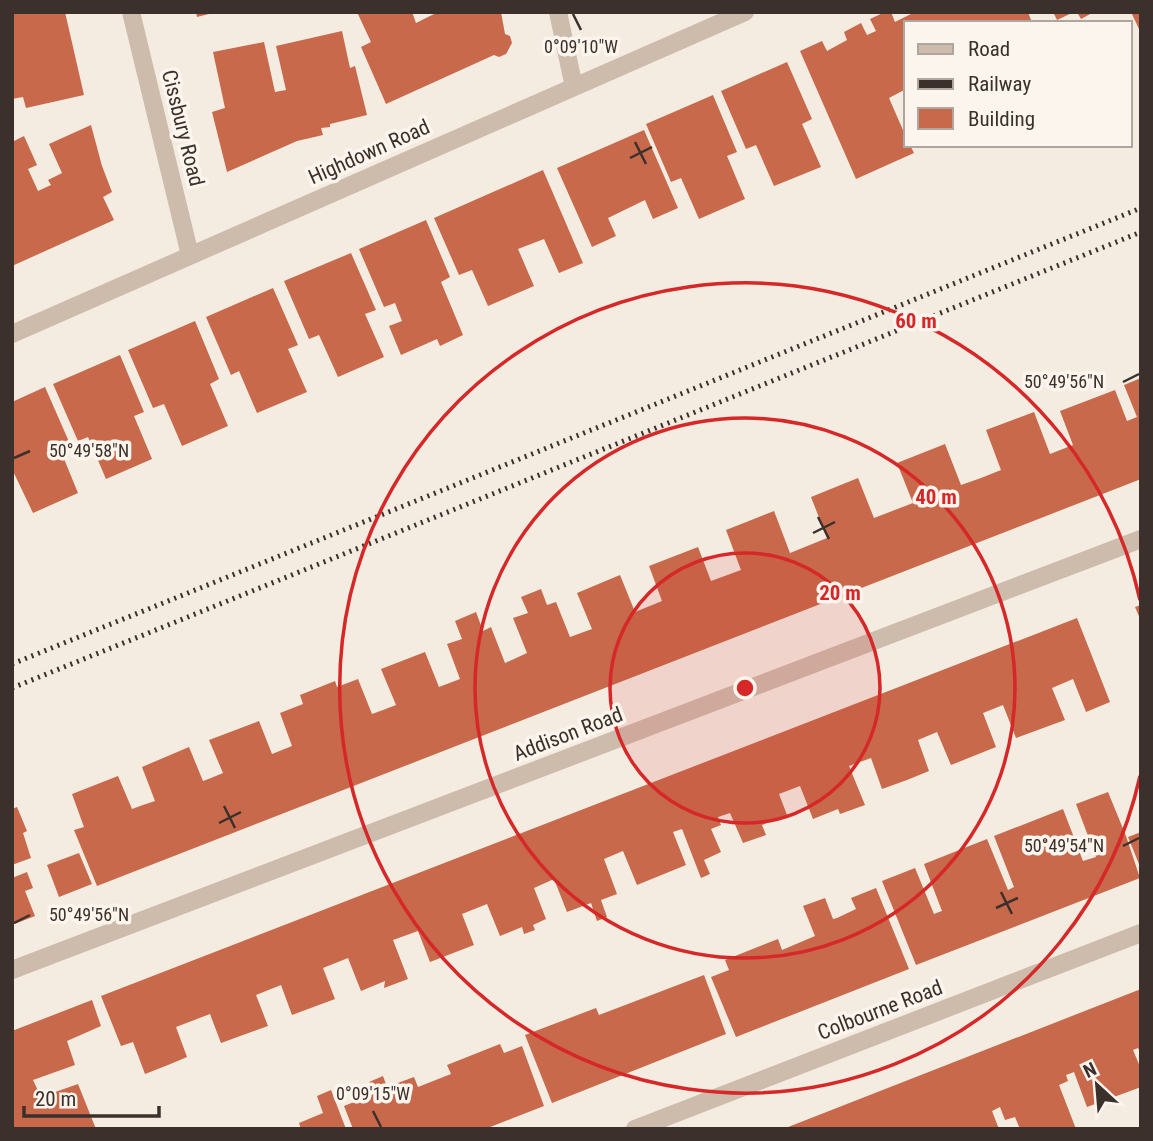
<svg xmlns="http://www.w3.org/2000/svg" width="1153" height="1141" font-family="'Roboto Condensed',sans-serif">
  <rect width="100%" height="100%" fill="#f4ebe1"/>
  <!-- building -->
  <path fill="#c8694b" d="M12,12h53l19,83 -58,13 -3,-11 -11,2z
    M196,12h17v1l-16,4z
    M357,12h55l4,11 22,-11h63l4,22 5,2 2,7 -6,11 -7,3 -5,-2 -108,49 -25,-57 10,-5z
    M885,12h6l4,10 16,-8 -1,-2h118l3,8 -7,3h-118v66l-17,9 17,39v8h4l4,8 -58,26 -56,-128 22,-10 5,10 20,-11 -3,-8 17,-9 6,12 9,-4 -6,-12z
    M1053,12h21l-17,8z
    M1077,12h17l-13,7z
    M1131,12h10v16l-2,1z
    M342,31l8,37 5,-2 12,49 -37,9v3l-9,1 2,7 -26,6 -70,31 -15,-60 13,-4 -12,-56 51,-10 11,50 11,-2 -10,-44z
    M787,62l25,57 -10,5 19,43 -47,19 -18,-41 -10,4 -25,-58z
    M713,95l24,57 -10,4 18,43 -46,20 -18,-41 -10,4 -25,-58z
    M91,125l11,41 10,26 -9,5 11,23 -102,46v-124l12,-6 13,29 -9,4 10,22 13,-6 -3,-5 14,-7 -13,-29z
    M644,130l34,78 -25,11 -8,-19 -37,18 8,18 -24,11 -35,-79z
    M543,170l40,93 -24,10 -15,-34 -26,10 16,37 -46,20 -16,-36 -13,5 -25,-57z
    M426,220l24,57 -9,5 22,53 -23,11 -3,-7 -36,16 -12,-29 13,-5 -7,-18 -11,4 -25,-58z
    M351,253l25,57 -11,4 19,43 -46,20 -19,-42 -10,4 -25,-58z
    M273,288l25,57 -10,4 19,43 -50,21 -18,-42 -8,4 -25,-58z
    M195,321l24,58 -9,5 18,42 -46,20 -18,-42 -11,4 -25,-58z
    M120,355l24,57 -10,4 18,43 -46,20 -18,-42 -10,4 -25,-57z
    M1141,378v101l-1044,407 -23,-56 10,-3 -12,-33 46,-18 14,33 11,-4 12,-4 -13,-34 47,-20 14,34 8,-3 12,-5 -14,-33 50,-19 13,33 20,-8 -12,-33 23,-9 -3,-9 35,-14 2,6 21,-8 14,35 11,-4 13,-5 -15,-36 44,-17 14,35 21,-8 -13,-35 15,-5 -7,-18 21,-9 7,19 8,-4 14,36 9,-4 13,-6 -14,-35 15,-5 -7,-16 20,-8 6,16 9,-3 14,35 22,-8 -15,-36 43,-18 15,37 27,-11 -13,-35 49,-19 13,34 30,-11 -15,-40 48,-19 16,42 37,-15 -16,-41 47,-19 16,40 39,-15 -16,-40 48,-19 16,41 20,-7 20,-8 -15,-40 48,-18 16,42 23,-9 -13,-34 55,-21 12,31 10,-4 -13,-32z
    M45,387l25,57 -10,5 18,44 -45,20 -21,-44v-67z
    M1141,605v16l-6,-14z
    M1077,618l33,84 -24,10 -13,-33 -21,9 13,32 -49,18 -13,-33 -20,8 13,34 -45,18 -14,-33 -19,8 11,31 -22,9 -25,9 -11,-31 -22,8 16,39 -25,9 -2,-5 -25,10 -13,-33 -21,8 8,21 -25,10 4,10 -23,8 -13,-30 -12,4 3,8 -10,4 10,23 -17,8 6,14 -9,4 -19,-49 -9,3 13,33 -49,20 -14,-34 -19,8 13,35 -16,6 6,17 -10,4 -6,-18 -24,9 -13,-33 -20,9 12,31 -13,6 2,5 -11,4 -2,-7 -22,9 -13,-32 -25,10 12,31 -44,17 -12,-31 -25,9 15,39 -24,9 1,-7 -24,10 -13,-33 -25,10 12,31 -43,16 -11,-30 -25,10 12,31 -47,17 -11,-29 -34,13 11,30 -19,8 -23,9 -12,-32 -12,4 -20,-50z
    M1108,792l18,44 14,42 -224,87 -34,-84 33,-13 19,46 5,-2 3,-1 -18,-47 63,-25 21,51 6,-3 -20,-51 69,-27 20,52 13,-4 -20,-53z
    M17,807l10,24 -4,2 8,25 -19,7v-56z
    M1141,832v37l-13,-32z
    M79,853l13,31 -33,13 -12,-32z
    M27,872l6,16 -8,3 10,25 -23,9v-47z
    M876,888l33,81 -173,68 -25,-60 18,-7 -4,-10 53,-21 4,11 33,-14 -12,-30 22,-8 8,21 4,-1 19,-9 -5,-11z
    M704,975l22,59 -174,69 -27,-68 71,-27 3,7z
    M1141,989v65l-3,-6 -5,2 8,19v18l-54,20 -13,-35 -8,3 2,6 -9,4 17,44h-56l-5,-12 -10,3 -5,-13 -8,4 7,18h-216z
    M92,1000l9,26 -34,15 8,24 -42,15 8,17 37,-13 18,45h-84v-98z
    M500,1044l4,9 18,-7 22,60 -59,23h-132l-9,-23 30,-12 -5,-12 14,-6 4,11 27,-10 4,10 33,-13 -4,-9z
    M331,1090l15,39h-45l-2,-6 24,-10 -6,-17z"/>
  <g fill="none" stroke-linecap="round" stroke-linejoin="round">
    <!-- minor -->
    <path stroke="#cdbbac" stroke-width="18" d="M131,12l59,243
      M558,12l16,75
      M12,334l733,-322
      M12,970l1129,-431
      M635,1129l506,-196"/>
    <!-- rail -->
    <path stroke="#3b302b" stroke-width="5" stroke-dasharray="2 5" stroke-linecap="butt" d="M12,664l1129,-456
      M12,688l1129,-456"/>
  </g>
  <!-- ticks -->
  <path fill="none" stroke="#3b302b" stroke-width="2.5" d="M573,14l8,16M635,142l11,22M630,158l22,-11M1123,382l16,-8M14,458l16,-7M818,517l11,22M813,533l22,-11M224,806l11,22M219,823l22,-11M1123,846l16,-8M1001,892l11,22M996,908l22,-10M14,923l16,-8M373,1111l8,16"/>
  <!-- distance rings -->
  <circle cx="745" cy="688" r="135" fill="#d62828" fill-opacity=".12"/>
  <g fill="none" stroke="#d62828" stroke-width="3.5">
    <circle cx="745" cy="688" r="135"/>
    <circle cx="745" cy="688" r="270"/>
    <path d="M1140 776A405 405 0 1 1 1140 600"/>
  </g>
  <g text-anchor="middle" stroke-width="7" stroke-linejoin="round" paint-order="stroke">
    <!-- street labels -->
    <g font-size="21" fill="#3b302b" stroke="#fbf5ee">
      <text transform="translate(183 128) rotate(76)" y="7">Cissbury Road</text>
      <text transform="translate(369 152) rotate(-24)" y="7">Highdown Road</text>
      <text transform="translate(568 734) rotate(-21)" y="7">Addison Road</text>
      <text transform="translate(880 1010) rotate(-21)" y="7">Colbourne Road</text>
    </g>
  </g>
  <g font-size="18" text-anchor="middle" fill="#3b302b" stroke="#fbf5ee" stroke-width="7" stroke-linejoin="round" paint-order="stroke">
    <text x="581" y="53">0°09'10"W</text>
    <text x="1064" y="388">50°49'56"N</text>
    <text x="89" y="457">50°49'58"N</text>
    <text x="1064" y="852">50°49'54"N</text>
    <text x="89" y="921">50°49'56"N</text>
    <text x="373" y="1100">0°09'15"W</text>
  </g>
  <circle cx="745" cy="688" r="10" fill="#d62828" stroke="#fbf5ee" stroke-width="3.5"/>
  <g font-size="21" text-anchor="middle" font-weight="bold" fill="#d62828" stroke="#fbf5ee" stroke-width="7" stroke-linejoin="round" paint-order="stroke">
    <text x="916" y="328">60 m</text>
    <text x="936" y="504">40 m</text>
    <text x="840" y="600">20 m</text>
  </g>
  <!-- border -->
  <rect width="1153" height="1141" fill="none" stroke="#3b302b" stroke-width="28"/>
  <!-- legend -->
  <rect x="904" y="21" width="228" height="126" fill="#fbf5ee" stroke="#aea6a0" stroke-width="2"/>
  <rect x="918" y="44" width="35" height="10" fill="#cdbbac" stroke="#aea6a0" stroke-width="2"/>
  <text x="968" y="56" font-size="21" fill="#3b302b">Road</text>
  <rect x="918" y="79" width="35" height="10" fill="#3b302b" stroke="#aea6a0" stroke-width="2"/>
  <text x="968" y="91" font-size="21" fill="#3b302b">Railway</text>
  <rect x="918" y="108" width="35" height="21" fill="#c8694b" stroke="#aea6a0" stroke-width="2"/>
  <text x="968" y="126" font-size="21" fill="#3b302b">Building</text>
  <!-- north arrow -->
  <g transform="translate(1097 1085) rotate(334)" stroke="#fbf5ee" stroke-width="5" paint-order="stroke">
  <path d="M0-5L12 26L0 18L-12 26Z" fill="#3b302b"/>
  <text y="-10" font-size="19" font-weight="bold" text-anchor="middle" fill="#3b302b">N</text>
  </g>
  <!-- scale -->
  <path d="M24 1106v10h135v-10" fill="none" stroke="#3b302b" stroke-width="3.5"/>
  <text x="35" y="1106" font-size="21" fill="#3b302b" stroke="#fbf5ee" stroke-width="5" paint-order="stroke">20 m</text>
</svg>
